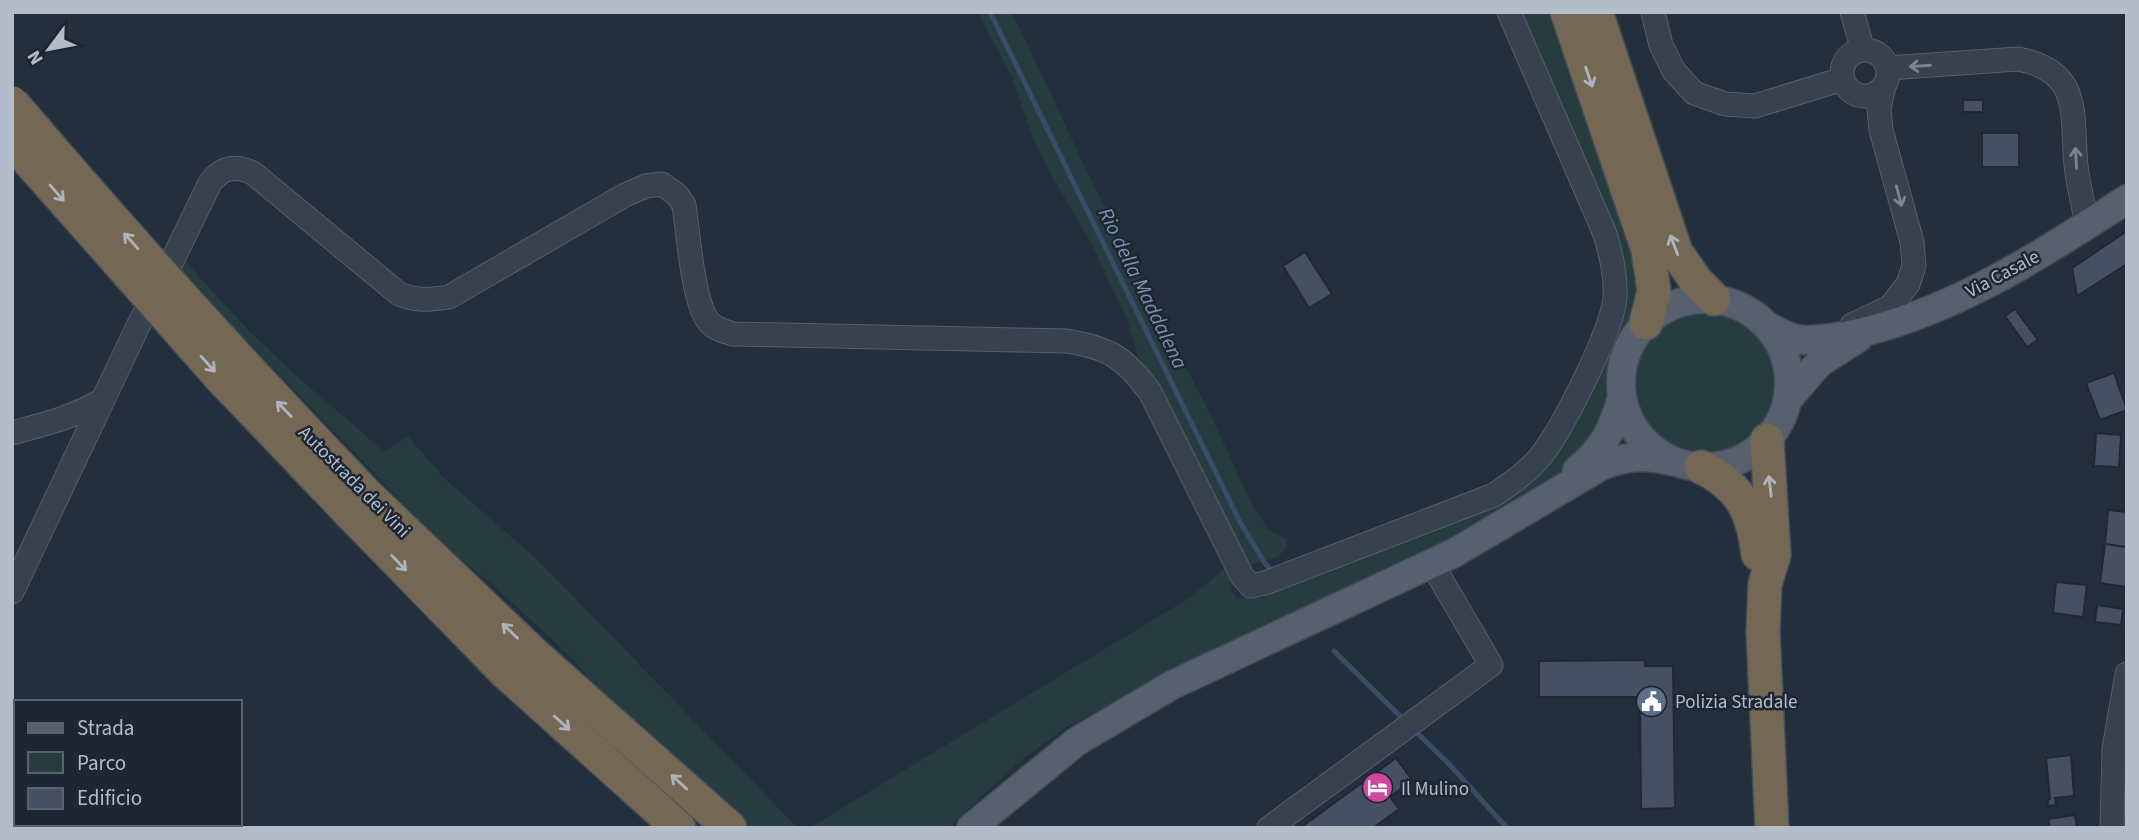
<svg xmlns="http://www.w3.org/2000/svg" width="2139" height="840" font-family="'Source Sans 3',sans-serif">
  <rect width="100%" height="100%" fill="#242f3e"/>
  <!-- green -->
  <path fill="#263c3f" d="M978,12h34l79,168 124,244 34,75 19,30 18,10 1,8 -8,9 -30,10 -77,-151 -35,-62 -9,-31 -37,-79 -43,-74 -16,-33 -20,-59z
    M1516,12h32l92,259v35l-27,51 -3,55 -33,51 -126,77 -245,114 -139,73 -47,34 -72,67h-139l380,-230 38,-31 6,27 4,4h24l227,-96 37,-22 94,-174z
    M184,259c33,39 69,77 107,112 31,28 63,53 93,81l24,-16 37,43 86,75 40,40 224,231 10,3h-60l-124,-110 -47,-58 -82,-76 -48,-38 -264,-275z
    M1633 383a72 72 0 1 1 144 0a72 72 0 1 1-144 0Z"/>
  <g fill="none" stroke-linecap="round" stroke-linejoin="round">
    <!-- stream -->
    <path stroke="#394c67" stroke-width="5" d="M990,12l250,510 24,40 9,10
      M1334,651l72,71
      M1413,729l36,35 58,64"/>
  </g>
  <!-- building -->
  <path fill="#455162" stroke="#1f2835" stroke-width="2" d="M1963,100h20v12h-20z
    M1982,133h37v34h-37z
    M2127,231v33l-50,32 -5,-28z
    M1305,252l27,42 -23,14 -26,-42z
    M2015,309l23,31 -11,7 -22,-31z
    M2114,373l13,37 -27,10 -14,-37z
    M2096,433l25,2 -2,32 -25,-1z
    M2108,510l19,2v35l-22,-3z
    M2105,544l22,3v40l-27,-4z
    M2056,582l31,3 -4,32 -30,-4z
    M2097,605l26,4 -2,16 -26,-3z
    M1645,660v6h28l2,142 -34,1 -1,-112h-101v-36z
    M2071,755l3,41 -19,2 1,7 -8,1v-6l2,-1 -4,-41z
    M1396,758l16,22 -22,17 9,12 -26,19h-73z
    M2075,815l2,13h-27l-2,-9z"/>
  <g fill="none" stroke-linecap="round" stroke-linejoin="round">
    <defs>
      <path id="minor" d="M1653,12l8,33 13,26 20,22 31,11 30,2 88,-27
        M1852,12l11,38
        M1842 73a23 23 0 1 1 46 0a23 23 0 1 1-46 0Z
        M1888,68l130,-9c65,12 53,56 58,106 2,20 8,40 11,60
        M1852,325l38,-18 18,-23 6,-18 -2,-24 -31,-112 -2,-22 5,-22
        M12,433c36,-10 57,-14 91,-33
        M12,592l126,-266 36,-69 36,-74c12,-16 26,-18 43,-10l146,121c17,7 31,6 50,3l176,-102 21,-9 16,-2 15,11 7,10c4,26 9,99 25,117 6,7 15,9 24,12l334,7c42,7 57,16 83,51l92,184 9,10 14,-3 229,-88c16,-11 34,-23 46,-38 21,-24 74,-130 75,-160 1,-23 -4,-42 -10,-63l-96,-222
        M1269,828l222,-163 -59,-101
        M2112,828l2,-79 13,-75"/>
      <path id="major" d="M1621 383a84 84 0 1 1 168 0a84 84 0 1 1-168 0Z
        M1767,326c9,4 19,11 29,13 15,3 33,-1 48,-3 100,-18 199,-82 283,-137
        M1788,399l31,-36 39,-25
        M1577,470c26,-20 37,-43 45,-74
        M971,828l105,-86 96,-57 282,-132 147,-87c26,-11 47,-11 75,-4"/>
      <path id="highway" d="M1567,12l81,238 6,41 -8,32
        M1596,12l80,240 20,29 18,18
        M1767,440l7,115 -9,29 -2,47 9,197
        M1701,467c40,19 52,45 57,87
        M366,494l169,161 195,173
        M352,515l152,156 175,157"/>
    </defs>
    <!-- minor casing -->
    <use href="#minor" stroke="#565f6c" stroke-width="25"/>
    <!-- major casing -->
    <use href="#major" stroke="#414a57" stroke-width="31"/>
    <!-- highway casing -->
    <use href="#highway" stroke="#434c59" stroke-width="36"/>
    <!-- minor -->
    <use href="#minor" stroke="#38414e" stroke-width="23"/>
    <!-- major -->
    <use href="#major" stroke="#56606e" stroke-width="28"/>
    <!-- highway -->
    <use href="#highway" stroke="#746855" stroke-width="33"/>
    <defs>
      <path id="highway-bridge" d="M12,103c114,134 232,264 354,391
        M12,142l210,237 130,136"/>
    </defs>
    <!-- highway-bridge casing -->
    <use href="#highway-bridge" stroke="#434c59" stroke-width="36" stroke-linecap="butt"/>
    <!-- highway-bridge -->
    <use href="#highway-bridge" stroke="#746855" stroke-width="33"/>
  </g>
  <!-- one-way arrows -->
  <defs><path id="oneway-shaft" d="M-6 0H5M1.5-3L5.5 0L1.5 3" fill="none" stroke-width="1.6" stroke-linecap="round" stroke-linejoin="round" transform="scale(1.75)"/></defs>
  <g stroke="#7c8592">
    <use href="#oneway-shaft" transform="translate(1920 66) rotate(176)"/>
    <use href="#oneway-shaft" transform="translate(2076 158) rotate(-93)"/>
    <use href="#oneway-shaft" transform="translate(1899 196) rotate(75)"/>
  </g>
  <g stroke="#aeb4bd">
    <use href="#oneway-shaft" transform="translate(1589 77) rotate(71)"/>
    <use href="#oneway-shaft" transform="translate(57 193) rotate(49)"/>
    <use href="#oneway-shaft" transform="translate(131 241) rotate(-132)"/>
    <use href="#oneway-shaft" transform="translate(1674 245) rotate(-111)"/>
    <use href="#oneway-shaft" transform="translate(208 364) rotate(48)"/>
    <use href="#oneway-shaft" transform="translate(284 409) rotate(-134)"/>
    <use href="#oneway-shaft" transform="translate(1770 486) rotate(-97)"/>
    <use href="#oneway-shaft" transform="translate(399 563) rotate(46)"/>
    <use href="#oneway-shaft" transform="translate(510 631) rotate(-136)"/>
    <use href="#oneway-shaft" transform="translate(562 723) rotate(42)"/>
    <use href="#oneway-shaft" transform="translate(679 782) rotate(-138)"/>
  </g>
  <!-- icons -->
  <defs>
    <symbol id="civic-disc" viewBox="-11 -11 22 22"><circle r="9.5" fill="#5c6f8a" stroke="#1d2633"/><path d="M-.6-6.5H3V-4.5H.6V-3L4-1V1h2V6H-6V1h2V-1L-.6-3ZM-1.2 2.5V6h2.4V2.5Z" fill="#fff"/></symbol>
    <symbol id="hotel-disc" viewBox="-11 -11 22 22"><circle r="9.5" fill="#d1479c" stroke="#1d2633"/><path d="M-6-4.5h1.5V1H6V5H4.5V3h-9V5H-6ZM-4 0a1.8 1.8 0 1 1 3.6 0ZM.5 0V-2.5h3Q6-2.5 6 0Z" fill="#fff"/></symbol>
  </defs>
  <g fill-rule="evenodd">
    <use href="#civic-disc" x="1634" y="684" width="35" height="35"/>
    <use href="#hotel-disc" x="1360" y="770" width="35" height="35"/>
  </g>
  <g text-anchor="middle" stroke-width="5" stroke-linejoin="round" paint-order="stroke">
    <!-- street labels -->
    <g font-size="19" fill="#b4bcc9" stroke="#1d2633">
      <text transform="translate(2002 273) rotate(-28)" y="7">Via Casale</text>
      <text transform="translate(355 481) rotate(45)" y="7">Autostrada dei Vini</text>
    </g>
    <!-- poi labels -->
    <g font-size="19" fill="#b4bcc9" stroke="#1d2633" text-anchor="start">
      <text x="1675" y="708">Polizia Stradale</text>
      <text x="1401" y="795">Il Mulino</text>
    </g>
    <!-- water labels -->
    <g font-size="21" font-style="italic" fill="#7c92b1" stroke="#1d2633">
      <text transform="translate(1143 288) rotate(64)" y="7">Rio della Maddalena</text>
    </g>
  </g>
  <!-- border -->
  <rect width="2139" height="840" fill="none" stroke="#b4bcc9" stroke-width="28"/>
  <!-- legend -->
  <rect x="14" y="700" width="228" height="126" fill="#1d2633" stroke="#59626f" stroke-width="2"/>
  <rect x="28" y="723" width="35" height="10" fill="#56606e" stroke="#59626f" stroke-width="2"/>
  <text x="77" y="735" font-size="21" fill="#b4bcc9">Strada</text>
  <rect x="28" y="752" width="35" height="21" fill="#263c3f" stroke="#59626f" stroke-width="2"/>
  <text x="77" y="770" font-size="21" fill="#b4bcc9">Parco</text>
  <rect x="28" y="788" width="35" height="21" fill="#455162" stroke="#59626f" stroke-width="2"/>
  <text x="77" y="805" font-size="21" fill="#b4bcc9">Edificio</text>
  <!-- north arrow -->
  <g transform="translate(49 49) rotate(238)" stroke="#1d2633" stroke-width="5" paint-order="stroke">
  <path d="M0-5L12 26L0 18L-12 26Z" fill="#b4bcc9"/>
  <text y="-10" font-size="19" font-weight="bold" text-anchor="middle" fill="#b4bcc9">N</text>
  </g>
</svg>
